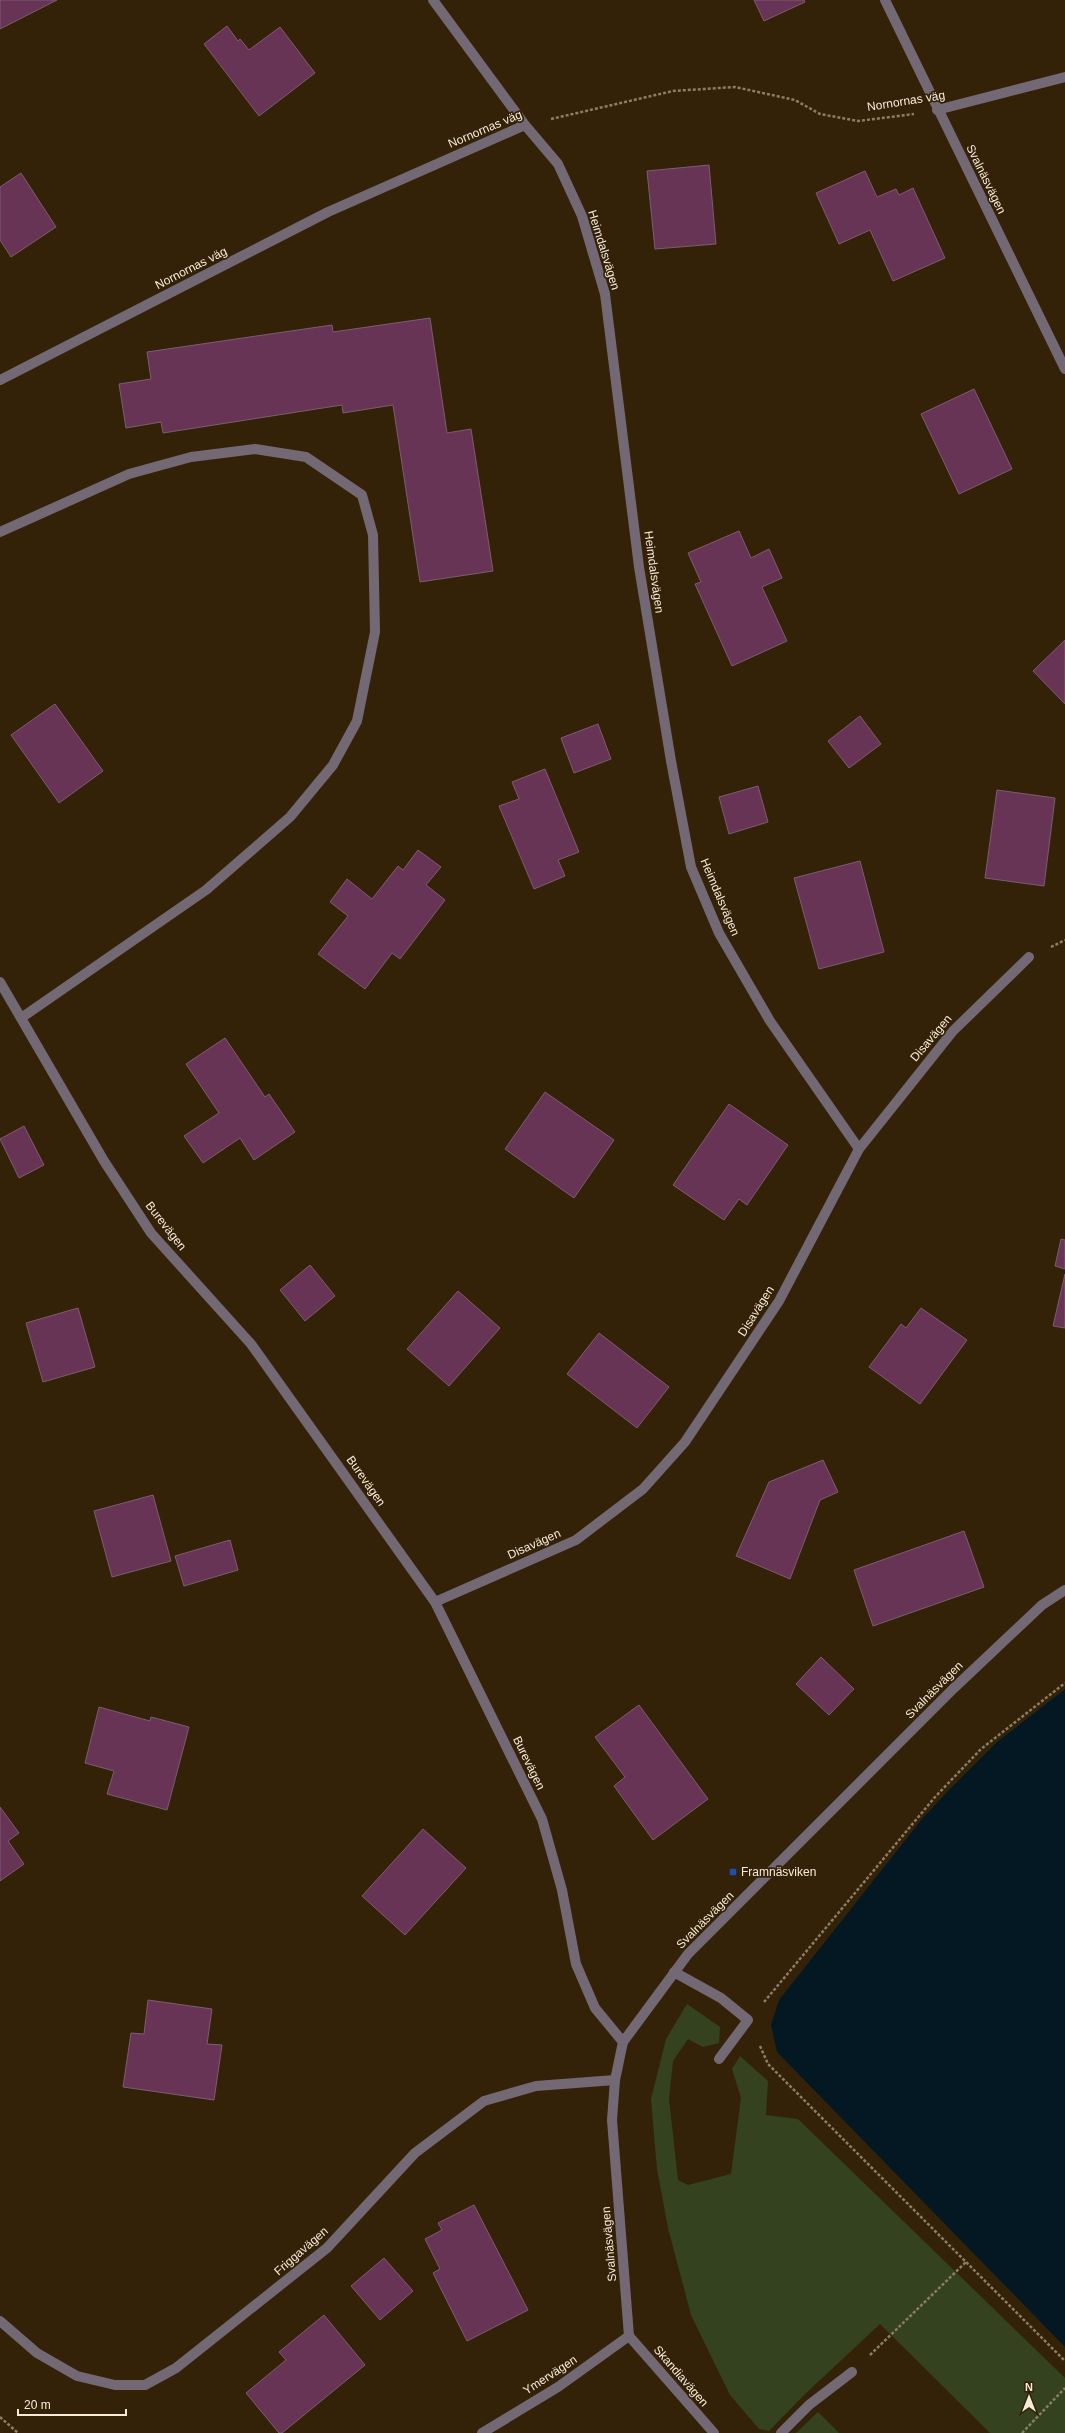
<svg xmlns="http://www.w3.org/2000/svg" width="1065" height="2433" font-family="Helvetica,sans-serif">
  <rect width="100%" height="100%" fill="#342208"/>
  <!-- green -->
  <path fill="#344220" d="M687,2004l33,23 -1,16 -16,4 -15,-8 -15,22 -4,38 9,81 10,5 43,-11 10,-76 -9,-29 8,-13 28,25 -2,34 32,4 267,259v55h-75l-110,-109 -77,72 -34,35 -10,-2 -29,-34 -39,-80 -23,-87 -11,-59 -6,-70 15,-60z
    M818,2412l21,21h-43z"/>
  <!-- water -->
  <path fill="#031822" d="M1065,1689v658l-288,-295 -6,-27 8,-25 143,-181 27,-29 48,-48z"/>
  <!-- building -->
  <path fill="#683456" stroke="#7b5d6f" d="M0,0h57l-57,29z
    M754,0h50l1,2 -41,19z
    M227,26l11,15 2,-2 9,11 31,-23 35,46 -56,43 -55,-72z
    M709,165l7,79 -61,5 -8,-78z
    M865,171l12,26 19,-8 3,6 14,-7 32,70 -52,23 -23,-51 -31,14 -23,-51z
    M21,173l35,54 -45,30 -11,-17v-53z
    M430,318l17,115 24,-4 22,142 -73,11 -27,-177 -50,8 -1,-8 -179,28 -2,-11 -35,6 -7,-44 32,-5 -4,-27 185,-27 1,7z
    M974,389l38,80 -53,25 -38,-80z
    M739,531l12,27 18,-9 13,29 -20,9 25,54 -55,25 -37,-82 6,-2 -13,-29z
    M1065,640v64l-32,-33z
    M55,704l48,67 -44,32 -48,-68z
    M860,716l21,28 -32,24 -21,-27z
    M598,724l13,35 -37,14 -13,-35z
    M545,769l34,83 -21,8 7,16 -31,13 -35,-83 20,-7 -7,-17z
    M758,786l10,36 -39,12 -10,-37z
    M997,790l58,8 -11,88 -59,-8z
    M418,850l23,17 -15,18 19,15 -45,59 -8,-6 -27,36 -47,-35 30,-38 -18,-14 17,-23 25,20 26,-33 5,4z
    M860,861l24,91 -65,17 -25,-91z
    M225,1038l40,59 4,-3 26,38 -41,28 -14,-22 -37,25 -19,-27 35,-23 -33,-49z
    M545,1092l69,48 -40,58 -69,-49z
    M729,1104l59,41 -41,60 -8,-6 -15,21 -51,-35z
    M24,1126l20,39 -25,13 -19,-39z
    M1061,1239l4,1v29l-10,-3z
    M310,1265l25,31 -30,25 -25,-31z
    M1065,1274v54l-12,-2z
    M458,1291l42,37 -51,58 -42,-37z
    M78,1308l17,59 -52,15 -17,-59z
    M921,1308l46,32 -47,64 -51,-37 32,-43 5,4z
    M599,1333l70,54 -32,41 -70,-54z
    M823,1460l15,32 -18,8 -30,79 -54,-23 33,-74z
    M153,1495l18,66 -59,16 -18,-66z
    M964,1531l20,56 -111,39 -19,-56z
    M230,1540l8,30 -54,16 -9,-30z
    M821,1657l33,32 -25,26 -33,-31z
    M639,1705l69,94 -55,41 -39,-54 11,-9 -30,-40z
    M99,1707l51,14 1,-4 38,10 -22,83 -60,-16 7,-23 -29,-8z
    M0,1807l19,26 -11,8 16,23 -24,17z
    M423,1829l43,39 -61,67 -43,-39z
    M148,2000l64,9 -5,35 15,1 -8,55 -91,-13 8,-54 13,1z
    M474,2205l54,105 -61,31 -34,-68 7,-4 -15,-30 17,-9 -4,-7z
    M384,2258l29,33 -33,29 -29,-34z
    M324,2315l41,50 -83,68h-3l-33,-40 40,-33 -7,-8z"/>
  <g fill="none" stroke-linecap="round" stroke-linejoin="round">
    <!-- path -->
    <path stroke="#8c7d68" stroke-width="2.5" stroke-dasharray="3 2" stroke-linecap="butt" d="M551,119l122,-28 62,-4 60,13 25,14 38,7 56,-7
      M1051,947l14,-7
      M764,2002l171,-205 46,-48 84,-66
      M760,2046l8,18 297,297
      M870,2355l96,-93
      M0,2417l18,16
      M1022,2433l43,-45"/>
    <!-- service -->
    <path stroke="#736975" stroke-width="10" d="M0,532l129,-58 62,-17 64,-8 51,8 56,38 11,40 2,97 -18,89 -24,44 -43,52 -84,73 -185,128
      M674,1972l47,26 27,22 -29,39
      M781,2433l28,-28 43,-33"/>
    <!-- minor -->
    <path stroke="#736975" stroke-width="10" d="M433,0l92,125 33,39 24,52 23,78 34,273 32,194 20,106 28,66 51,88 89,128
      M937,110l128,-33
      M0,380l328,-168 197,-87
      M0,982l104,179 47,72 100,111 184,258 107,217 20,71 14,74 19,44 28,34
      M435,1602l141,-62 67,-51 42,-47 94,-141 80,-152 94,-118 76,-74
      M0,2321l37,32 40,23 38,9h30l31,-17 151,-120 88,-95 69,-52 52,-15 79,-6
      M629,2336l85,97"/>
    <!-- tertiary -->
    <path stroke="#736975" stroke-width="10" d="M885,0l180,369
      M482,2433l76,-46 71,-51 -17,-216 3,-40 8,-38 65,-88 265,-265 89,-84 23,-15"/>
  </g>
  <!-- markers -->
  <rect fill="#1a4fb4" stroke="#342208" stroke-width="1.5" x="729" y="1868" width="8" height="8" rx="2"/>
  <g text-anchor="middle" stroke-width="3.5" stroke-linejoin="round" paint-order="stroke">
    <!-- street labels -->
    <g font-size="12" fill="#f6eadb" stroke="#342208">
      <text transform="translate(906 101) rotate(-9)" y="4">Nornornas väg</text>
      <text transform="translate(485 129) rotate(-23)" y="4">Nornornas väg</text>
      <text transform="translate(986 179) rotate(64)" y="4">Svalnäsvägen</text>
      <text transform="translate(604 250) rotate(73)" y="4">Heimdalsvägen</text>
      <text transform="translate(191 268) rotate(-27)" y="4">Nornornas väg</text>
      <text transform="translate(654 572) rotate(82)" y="4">Heimdalsvägen</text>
      <text transform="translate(720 897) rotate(67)" y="4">Heimdalsvägen</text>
      <text transform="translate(931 1038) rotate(-50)" y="4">Disavägen</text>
      <text transform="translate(166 1226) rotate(52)" y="4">Burevägen</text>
      <text transform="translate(756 1311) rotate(-58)" y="4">Disavägen</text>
      <text transform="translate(366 1481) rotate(55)" y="4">Burevägen</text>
      <text transform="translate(534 1544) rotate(-24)" y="4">Disavägen</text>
      <text transform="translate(934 1690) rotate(-45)" y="4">Svalnäsvägen</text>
      <text transform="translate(529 1763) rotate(64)" y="4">Burevägen</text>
      <text transform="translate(705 1920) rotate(-45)" y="4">Svalnäsvägen</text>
      <text transform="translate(609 2244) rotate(-95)" y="4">Svalnäsvägen</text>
      <text transform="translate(301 2251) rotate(-41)" y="4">Friggavägen</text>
      <text transform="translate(550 2375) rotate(-33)" y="4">Ymervägen</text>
      <text transform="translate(681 2376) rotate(49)" y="4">Skandiavägen</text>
    </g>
    <!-- poi labels -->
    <g font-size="12" fill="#f6eadb" stroke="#342208" text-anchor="start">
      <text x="741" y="1876">Framnäsviken</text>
    </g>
  </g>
  <!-- north arrow -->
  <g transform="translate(1029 2397)" stroke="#342208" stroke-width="3" paint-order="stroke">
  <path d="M0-3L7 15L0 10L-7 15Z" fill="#f6eadb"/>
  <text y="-6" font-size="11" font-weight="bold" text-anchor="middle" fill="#f6eadb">N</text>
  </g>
  <!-- scale -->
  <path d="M18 2409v6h108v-6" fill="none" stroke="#f6eadb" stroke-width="2"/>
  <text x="24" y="2409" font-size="12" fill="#f6eadb" stroke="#342208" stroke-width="3" paint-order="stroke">20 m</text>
</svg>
